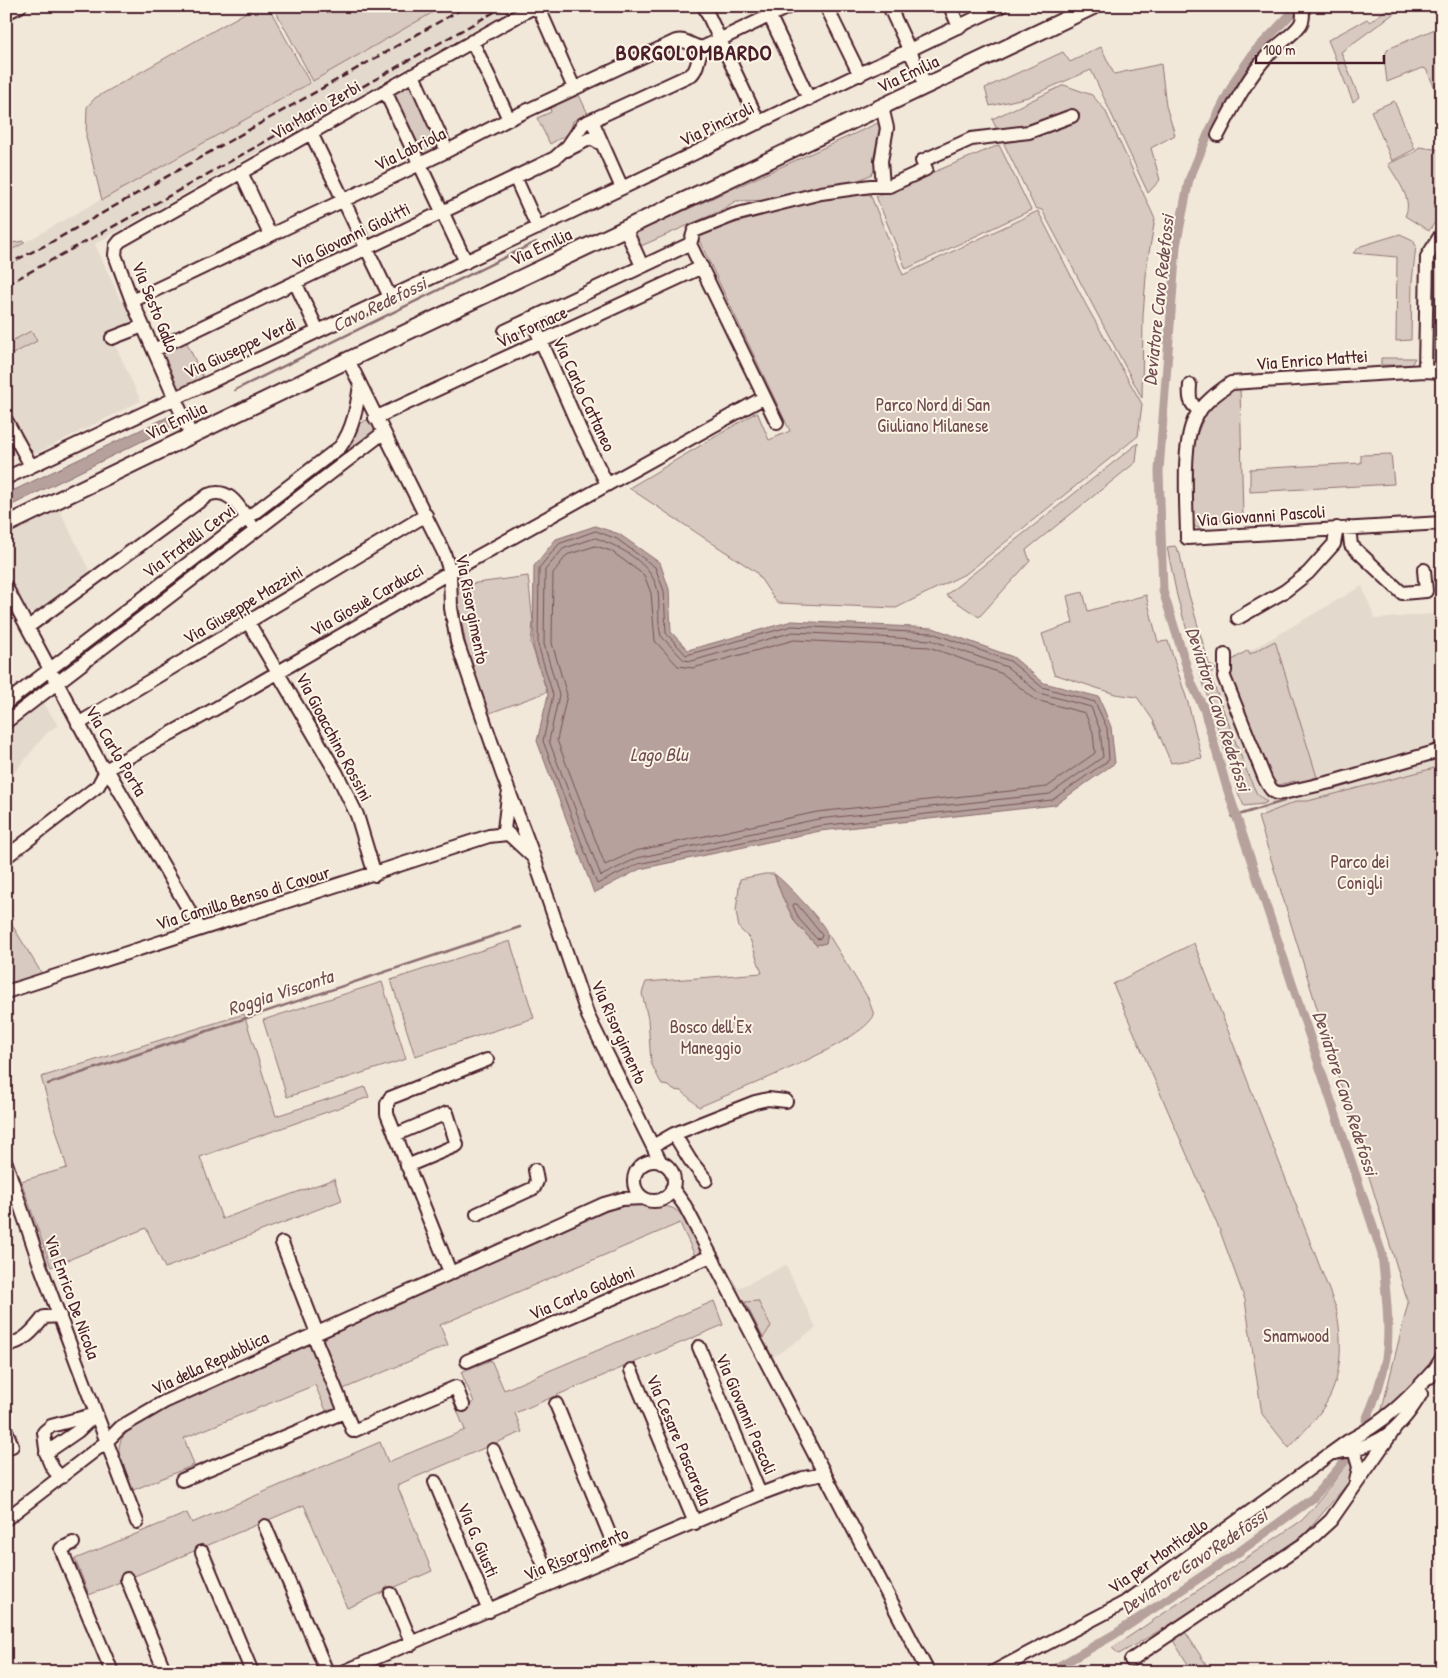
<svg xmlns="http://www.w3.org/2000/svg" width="1448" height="1678" font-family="'Patrick Hand',sans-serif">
  <rect width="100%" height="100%" fill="#f1e8da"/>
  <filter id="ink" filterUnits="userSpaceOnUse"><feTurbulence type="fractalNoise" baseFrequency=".02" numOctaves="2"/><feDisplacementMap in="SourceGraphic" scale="10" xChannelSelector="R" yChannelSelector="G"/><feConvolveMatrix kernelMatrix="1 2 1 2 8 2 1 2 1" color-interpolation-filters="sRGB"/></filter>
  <g filter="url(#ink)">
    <!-- built -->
    <path fill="#e4d9cd" d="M444,6h73l-422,238 25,55 2,3 4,-1 10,20 -26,13 31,67 -108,54 -27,-49v-153z
      M59,509l31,63 -53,41 -8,-1 -23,-40v-38z
      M1362,586l13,33 67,-6v160l-175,50 -51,-134 11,-8 -4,-15z
      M43,703l15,22 -12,9 -33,40 -7,-12v-32z
      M786,1265l30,63 -44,30 -35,-69z"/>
    <!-- green -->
    <path fill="#d8cac0" stroke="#917476" d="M257,6h11l42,77 -208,117 -16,-63 1,-30 8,-9z
      M273,6h171l-131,75z
      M1391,6h13l-63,46 18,45 -6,5 -25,-62 39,-21 3,3z
      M1442,26v77l-16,-34 -4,-1 -35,14 -3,-25 4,-8z
      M1101,47l13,27 47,-10 5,42 9,29 -24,13 9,32 -12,13 -57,-123 -63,27 -38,9 -5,-18 78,-36 7,10z
      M412,82l27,64 -16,8 -4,-2 -26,-59z
      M1064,85l28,10 13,15 50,109 -8,45 -4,51 -1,83 -100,-188 -7,-2 -43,-89z
      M579,95l9,19 -15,7 -3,12 -20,11 -13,-26 14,-6 -1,-4z
      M1394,101l21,48 -23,12 -21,-50z
      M878,123l3,12 -5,32 -4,7 -15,7 -38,7 -44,12 -39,1 -18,11 -77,34 -6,-13z
      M999,145l32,65 -125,59 -30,-73z
      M1419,147l23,3v62l-13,19 -24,-15c9,-17 -9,-37 -17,-52l27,-12z
      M870,194l33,81 135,-64 48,94 56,99 -4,32 -171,137 -71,35 -119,-5 -21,-31 -127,-84 128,-76 12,28 21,-9 -94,-197 140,-39z
      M1400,234l13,6 3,6 -4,36 -1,58 -15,1 1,-84 -44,-4 8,-7z
      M24,241v2l-18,10v-9z
      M1442,245v121l-8,-1v-107z
      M31,331l6,10 -26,14 -5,-11z
      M186,341l17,36 -26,12 -17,-36z
      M1381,358h34l-4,7h-30z
      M1232,386h8l3,132 -40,3 -1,8 -9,-3v-82l12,-29z
      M366,420l4,1 7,7 -1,4 -24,18 -4,-5 11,-20z
      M1138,443l-2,19 -110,88 4,11 -51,56 -33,-22z
      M1391,454l3,30 -144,8v-23l111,-6v-8z
      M1175,546l5,8 5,27 24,83 7,5 -6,6 39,102 8,17 10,8 -4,2 -19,2 -5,-11 -47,-147 -15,-52 -10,-49z
      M528,576l5,46 -2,21 16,49 -60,22 -16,-41 -16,-87z
      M1083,592l5,19 58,-16 12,47 10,-1 20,62 14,55 -31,5 -18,-43 -16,-23 -22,-3 -61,-20 -12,-40 31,-11 -6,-27z
      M1275,641l42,136 -21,7 -1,-3 -17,4 -8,-10 -44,-111 22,-14 2,4z
      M1442,766v581l-19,29 -42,37 27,-110 -150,-486 40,-16h10z
      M765,874h9l8,22 13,26 21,23 10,-2 2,-9 40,64 6,17c-11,28 -144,78 -175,92l-17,-16 -9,-1 -4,-4 -7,-1 -11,-22 -3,-44 -6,-26 4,-11 116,-9 -12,-34 -11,-11 -3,-17 4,-32z
      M6,915l36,59 -35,12 -1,-1z
      M510,941l24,77 -119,38 -24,-76z
      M1194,943l142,365c6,28 7,61 -6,88 -9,19 -27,36 -41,52l-27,-34 -17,-114 -25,-69 -107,-247z
      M382,982l24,77 -119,38 -24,-77z
      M244,1014l32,102 89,-29 4,10 -169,60 22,62 112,-40 8,21 -177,68 -19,-40 -95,39 -30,-86 46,-13 -26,-91z
      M641,1204c10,4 21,0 31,4 13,5 33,34 26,48l-2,2 -16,-35 -240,102 8,20 -107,45 -19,-48 7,-8 276,-122 19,-7z
      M714,1301l9,24 -208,88 7,19 -125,53 35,86 -85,37 -43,-103 -215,90 -14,-36 112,-46 5,10 188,-81 8,20 77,-32 -8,-20 17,-8 -13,-30 30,-12 13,30z
      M758,1301l13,25 -8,12 -18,-36z
      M308,1344l4,2 27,64 -11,5 -13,-30 -131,53 10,27 -63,26c-6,-16 -17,-35 -10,-51 10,-23 156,-83 187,-96z
      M1353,1462v12l-4,8 -44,52 -127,86 -59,34 -7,-6 189,-127c17,-16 31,-39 47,-58z
      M1184,1630l27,42h-18l-21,-33z"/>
    <!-- water -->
    <path fill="#b6a19c" stroke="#8b6d6f" d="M176,413l5,9 -175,86v-14z
      M595,526l24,8 41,29 9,26 2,43 17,18 104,-29 141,7 80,29 31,26 55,14 12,30 4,36 -60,42 -235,26 -180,38 -46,24 -57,-152 11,-46 -15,-49 1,-80 22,-27z
      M774,874c9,5 48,47 52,57 2,4 1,8 0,12l-10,2 -21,-23 -13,-26z"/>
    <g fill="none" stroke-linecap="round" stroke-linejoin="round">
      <!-- shore -->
      <path stroke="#755358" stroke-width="1" d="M596,531l21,8 38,28 9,24 2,42 20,22 106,-29 140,7 78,28 32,26 53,15 12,26 2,32 -57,40 -233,26 -181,38 -41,20 -54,-143 10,-46 -15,-50 1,-77 20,-24z
        M596,538c25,9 57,26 62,54 2,15 -1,30 3,44l23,24 8,1 101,-29 138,8 76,27 32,26 52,14 9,23 3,27 -53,37 -232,25 -181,39 -36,18 -52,-135 10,-46 -15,-51 1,-74 18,-21z
        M596,546l15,5 33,24 7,18 4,48 23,25 15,2 101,-28 135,7 74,27 33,26 49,13 8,19 2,21 -48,34 -230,25 -182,39 -30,14 -48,-125 10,-45 -15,-52 1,-70 14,-18z
        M794,904h3l25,31 -1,3 -4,1 -18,-20 -6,-13z"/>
      <!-- stream -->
      <path stroke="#8b6d6f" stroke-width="2.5" d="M235,390l301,-148
        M1232,817l52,-16
        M48,1084l472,-157"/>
      <!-- canal -->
      <path stroke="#b6a19c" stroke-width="9" d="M1290,15l-35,36 -19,27 -27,54 -20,48 -13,66 -17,225 4,120 29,93 12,25 22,76 156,469c3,33 9,70 4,104 -4,21 -11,42 -20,62
        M1049,1672l66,-38 128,-85 70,-51 32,-37"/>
      <defs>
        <path id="minor" d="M704,6l55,117
          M765,6l44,93
          M826,6l34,69
          M889,6l37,80
          M950,6l9,21
          M6,13l14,-7
          M472,41l37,78
          M413,75l34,76
          M385,91l81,171
          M882,107l5,21 -6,33 2,25
          M601,116l-6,4 -1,5 28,63
          M311,133l79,164
          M1218,135c15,-28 29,-57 51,-81 9,-10 23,-18 31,-29 4,-6 3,-12 2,-19
          M567,150l24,-12 9,5
          M241,172l29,63
          M515,177l23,51
          M625,228l17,38
          M1442,233l-15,24 -2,114 -194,12c-14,10 -28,20 -36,35 -14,26 -8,90 -8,120l255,-15
          M690,244l4,-13 40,-16 87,-22 50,-7h18l37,-17 -4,-8 49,-22 58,-7 43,-16
          M295,282l23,49
          M132,301l315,-150 62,-32 167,-78c12,-3 16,8 28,6l86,-41
          M531,318l50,114 26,52
          M505,331l185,-87 87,179
          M112,338l31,-12
          M154,350l401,-192 13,-12 15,-22 109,-50c8,-8 4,-18 12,-27
          M348,360l96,193 6,19 1,36 6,34 45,131 30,79 56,164 73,147
          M1425,371l17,1
          M1190,385c-1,12 -1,19 10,26
          M375,418l327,-151
          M6,420l25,46
          M191,435l-59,-134 -17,-46 1,-9 4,-5 410,-232h6l5,4 33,75
          M6,478l616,-290 379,-182
          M1349,528l2,17 51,48 24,-2 -2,-21
          M6,587l96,180 5,2 93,160
          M1238,618l47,-27 23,-18 26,-29 3,-16
          M248,622l88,150 21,43 18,60
          M28,627l180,-132c22,-9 32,14 43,29
          M1225,671v-16
          M1224,677l41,102c4,8 8,16 18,14l52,-12 107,-31
          M6,703l334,-256c13,-17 17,-40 20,-62
          M6,722l377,-289
          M78,724l348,-209
          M508,796l-4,34 28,26
          M6,857l92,-71 9,-17 106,-59 237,-138 313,-174
          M6,992l483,-156 18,-2
          M674,1134l16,26 16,20
          M395,1135l52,-22 10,32 -50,21
          M653,1146l21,-12 81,-32 13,-3 18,2
          M634 1181a20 20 0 1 1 40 0a20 20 0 1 1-40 0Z
          M6,1163l34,102 97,257
          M672,1188l13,18 243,466
          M477,1214l57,-26 3,-7 -2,-11
          M282,1243l35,90
          M450,1272l-63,-158v-10l3,-6 97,-38
          M313,1334l40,97 103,-44 7,18
          M6,1345c17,-2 28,-15 38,-28l16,-1
          M699,1347l61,147
          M467,1361l244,-105
          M631,1370l64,153
          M1430,1377l12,-19
          M556,1404l62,151
          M6,1430l6,16 -6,2
          M493,1450l59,133
          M1354,1450l5,17 -3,14
          M46,1453l32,-22 18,-17
          M1334,1453c45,-7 63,-19 87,-59
          M62,1477c-16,-10 -16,-28 -18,-45l7,-6 45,-12
          M182,1480l162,-68
          M435,1482l54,129
          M6,1519l100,-77 15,-15 43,-25 440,-198 18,-5 21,-1
          M265,1526l62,146
          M73,1543l-12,6 51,123
          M202,1552l50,120
          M127,1579l38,93
          M391,1594l21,50
          M1131,1660l176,-118 24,-22 65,-93
          M343,1672l417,-178 43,-16 22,-4
          M993,1672l131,-69 224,-162c37,-19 58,-40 85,-70"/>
        <path id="major" d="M6,525l342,-165 746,-354"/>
      </defs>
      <!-- minor casing -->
      <use href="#minor" stroke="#4a1f2b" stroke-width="16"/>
      <!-- major casing -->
      <use href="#major" stroke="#4a1f2b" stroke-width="19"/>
      <!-- minor -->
      <use href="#minor" stroke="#fcf5e5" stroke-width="12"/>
      <!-- major -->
      <use href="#major" stroke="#fcf5e5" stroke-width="15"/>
      <!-- rail -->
      <path stroke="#4a1f2b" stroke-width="2.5" stroke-dasharray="8 4" stroke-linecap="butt" d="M6,265l42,-21 419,-238
        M6,285l154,-84 345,-195"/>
    </g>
  </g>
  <g text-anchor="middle" stroke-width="4" stroke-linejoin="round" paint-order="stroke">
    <!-- street labels -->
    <g font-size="18" fill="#4a1f2b" stroke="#fcf5e5">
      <text transform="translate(908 74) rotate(-25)" y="6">Via Emilia</text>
      <text transform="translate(316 110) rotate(-30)" y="6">Via Mario Zerbi</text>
      <text transform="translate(717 124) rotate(-26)" y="6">Via Pinciroli</text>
      <text transform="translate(410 149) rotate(-26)" y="6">Via Labriola</text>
      <text transform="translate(351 236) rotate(-26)" y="6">Via Giovanni Giolitti</text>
      <text transform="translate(541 247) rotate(-25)" y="6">Via Emilia</text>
      <text transform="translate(155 307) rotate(68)" y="6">Via Sesto Gallo</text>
      <text transform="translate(532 327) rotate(-25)" y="6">Via Fornace</text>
      <text transform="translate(240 348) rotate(-25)" y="6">Via Giuseppe Verdi</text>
      <text transform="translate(1312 360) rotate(-4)" y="6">Via Enrico Mattei</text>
      <text transform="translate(584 394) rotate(65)" y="6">Via Carlo Cattaneo</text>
      <text transform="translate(176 421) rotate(-26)" y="6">Via Emilia</text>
      <text transform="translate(1261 516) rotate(-4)" y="6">Via Giovanni Pascoli</text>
      <text transform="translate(189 541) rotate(-37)" y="6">Via Fratelli Cervi</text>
      <text transform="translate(367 600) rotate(-30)" y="6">Via Giosuè Carducci</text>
      <text transform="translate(243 605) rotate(-31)" y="6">Via Giuseppe Mazzini</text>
      <text transform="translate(472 609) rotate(79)" y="6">Via Risorgimento</text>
      <text transform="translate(334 737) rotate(62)" y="6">Via Gioacchino Rossini</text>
      <text transform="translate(116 751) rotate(59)" y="6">Via Carlo Porta</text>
      <text transform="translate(243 898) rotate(-17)" y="6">Via Camillo Benso di Cavour</text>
      <text transform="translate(619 1032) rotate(66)" y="6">Via Risorgimento</text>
      <text transform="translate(582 1293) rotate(-23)" y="6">Via Carlo Goldoni</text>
      <text transform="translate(72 1297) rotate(70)" y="6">Via Enrico De Nicola</text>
      <text transform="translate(210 1363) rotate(-25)" y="6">Via della Repubblica</text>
      <text transform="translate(746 1414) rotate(67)" y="6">Via Giovanni Pascoli</text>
      <text transform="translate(679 1440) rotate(67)" y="6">Via Cesare Pascarella</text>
      <text transform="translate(478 1540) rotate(67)" y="6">Via G. Giusti</text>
      <text transform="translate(576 1554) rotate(-23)" y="6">Via Risorgimento</text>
      <text transform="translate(1158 1556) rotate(-35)" y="6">Via per Monticello</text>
    </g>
    <!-- park labels -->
    <g font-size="18" fill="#6e4a50" stroke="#fcf5e5">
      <text x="933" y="411">Parco Nord di San<tspan x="933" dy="21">Giuliano Milanese</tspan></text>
      <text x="1360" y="868">Parco dei<tspan x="1360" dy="21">Conigli</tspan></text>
      <text x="711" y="1033">Bosco dell'Ex<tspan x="711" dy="21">Maneggio</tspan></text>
      <text x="1296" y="1342">Snamwood</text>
    </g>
    <!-- water labels -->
    <g font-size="19" font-style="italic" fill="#704c53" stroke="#fcf5e5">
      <text transform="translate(1158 300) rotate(-84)" y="7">Deviatore Cavo Redefossi</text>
      <text transform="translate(379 304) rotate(-26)" y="7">Cavo Redefossi</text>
      <text transform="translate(1219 709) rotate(72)" y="7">Deviatore Cavo Redefossi</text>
      <text x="659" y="761">Lago Blu</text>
      <text transform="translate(280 992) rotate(-18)" y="7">Roggia Visconta</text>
      <text transform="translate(1346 1093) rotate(72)" y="7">Deviatore Cavo Redefossi</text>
      <text transform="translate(1194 1561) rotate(-34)" y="7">Deviatore Cavo Redefossi</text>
    </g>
    <!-- district labels -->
    <g font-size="22" font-weight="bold" letter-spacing="1" fill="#4a1f2b" stroke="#fcf5e5">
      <text x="694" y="60">BORGOLOMBARDO</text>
    </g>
  </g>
  <!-- margin -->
  <rect width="1448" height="1678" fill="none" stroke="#fcf5e5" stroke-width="25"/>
  <rect x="12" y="12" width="1423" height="1653" fill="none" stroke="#4a1f2b" stroke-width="2" filter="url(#ink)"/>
  <!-- scale -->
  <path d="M1256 55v8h128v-8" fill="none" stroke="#4a1f2b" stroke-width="2.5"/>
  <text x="1263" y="55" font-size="15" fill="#4a1f2b" stroke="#fcf5e5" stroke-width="4" paint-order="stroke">100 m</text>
</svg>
